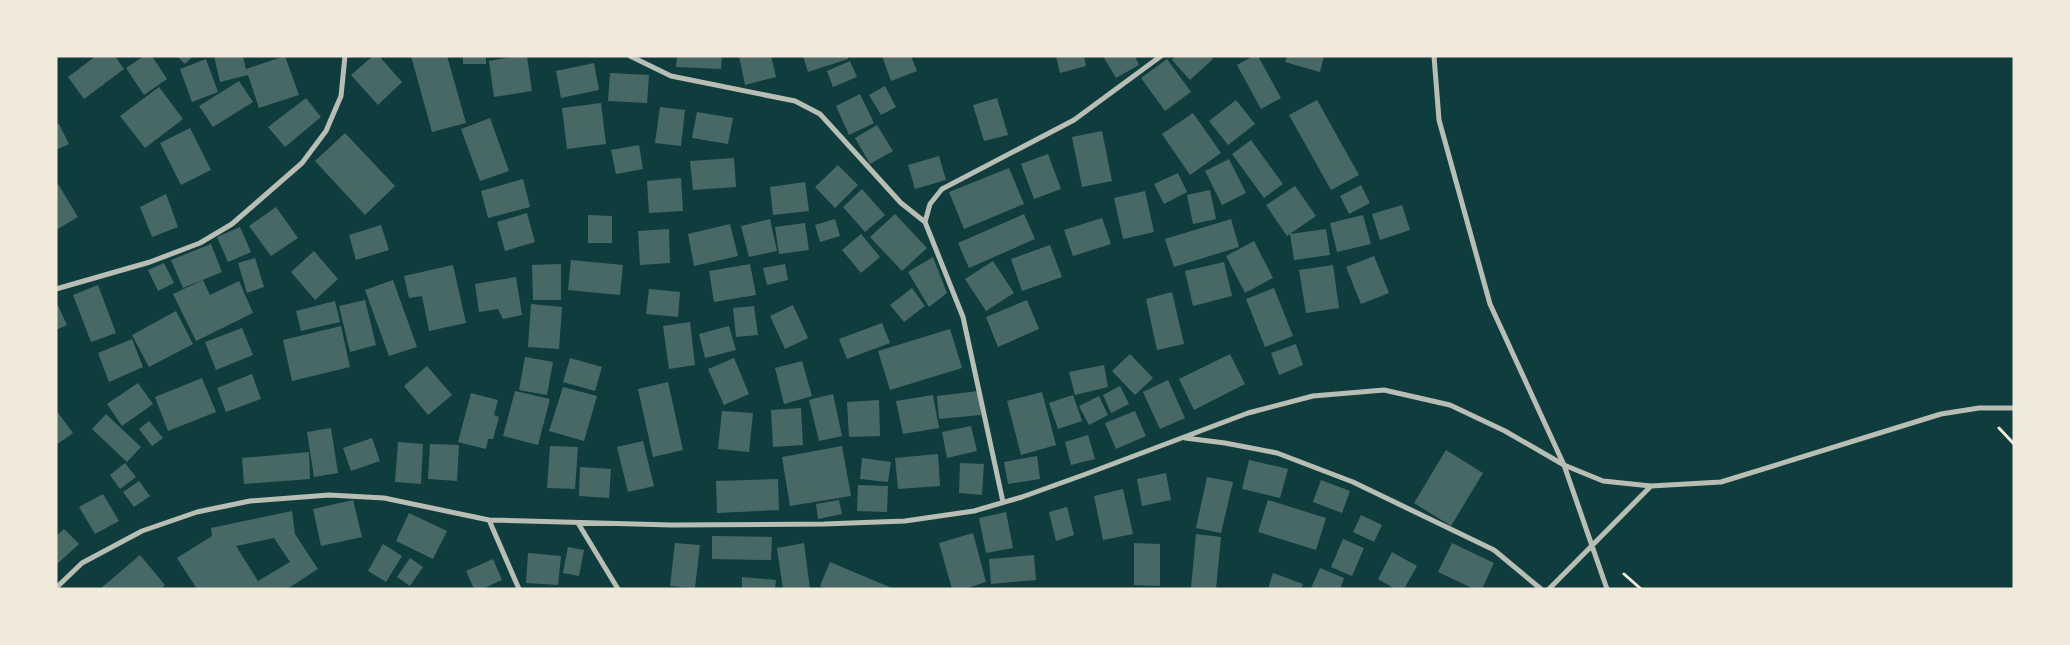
<svg xmlns="http://www.w3.org/2000/svg" width="2070" height="645" font-family="'Titillium Web',sans-serif">
  <rect width="100%" height="100%" fill="#0f3d3e"/>
  <!-- building -->
  <path fill="#486865" fill-rule="evenodd" d="M96,56h19l9,13 -40,30 -16,-22z
    M144,56h8l15,23 -23,16 -18,-27z
    M177,56h16l-8,8z
    M214,56h29l3,13 39,-13 14,39 -40,13 -11,-33 -28,7z
    M373,56h6l23,26 -24,23 -27,-30z
    M411,56h36l19,67 -34,9z
    M463,56h23v8h-23z
    M517,56h10l5,35 -38,6 -5,-36z
    M677,56h45l-1,13 -45,-2z
    M739,56h32l5,21 -31,8z
    M803,56h45v3l-40,13z
    M882,56h29l6,15 -26,10z
    M1056,56h28l2,10 -26,7z
    M1103,56h32l4,9 -23,13z
    M1176,56h34l3,3 -23,21 -18,-20z
    M1253,56h5l23,42 -20,11 -24,-44z
    M1287,56h37l-4,16 -35,-10z
    M206,59l12,33 -26,10 -12,-33z
    M1167,59l24,33 -26,19 -24,-33z
    M850,61l7,16 -24,10 -6,-16z
    M594,63l5,27 -38,8 -5,-27z
    M610,73l39,2 -2,28 -39,-2z
    M239,81l14,21 -40,25 -14,-21z
    M885,86l11,21 -15,8 -12,-20z
    M159,87l24,32 -38,29 -25,-32z
    M860,94l14,29 -25,12 -13,-29z
    M306,98l15,19 -36,30 -17,-20z
    M997,98l11,37 -24,6 -11,-36z
    M1236,100l19,24 -27,21 -19,-24z
    M1317,100l42,75 -28,15 -42,-75z
    M601,103l5,41 -39,5 -5,-41z
    M660,107l25,3 -4,36 -26,-3z
    M697,112l36,6 -5,26 -36,-6z
    M1193,113l28,40 -31,22 -28,-41z
    M490,118l19,53 -29,10 -19,-52z
    M59,124l10,20 -13,6v-25z
    M877,125l16,26 -23,13 -15,-26z
    M190,128l21,42 -30,15 -21,-42z
    M1102,131l10,50 -30,6 -10,-50z
    M345,133l50,53 -30,29 -50,-54z
    M1251,140l32,44 -19,14 -32,-44z
    M639,145l4,24 -27,5 -5,-24z
    M1048,154l13,35 -27,10 -13,-35z
    M939,156l7,24 -31,9 -7,-24z
    M734,158l2,29 -43,3 -3,-29z
    M1229,159l17,34 -24,12 -17,-34z
    M838,165l20,20 -23,23 -20,-21z
    M1009,168l15,36 -60,25 -15,-37z
    M1178,173l9,19 -23,12 -10,-20z
    M681,178l2,33 -34,2 -2,-32z
    M523,179l7,28 -42,11 -7,-27z
    M805,182l4,29 -36,4 -3,-28z
    M58,184l20,33 -22,13v-45z
    M1361,185l9,18 -21,11 -9,-18z
    M1295,186l21,30 -29,20 -21,-31z
    M862,189l23,26 -20,17 -22,-25z
    M1210,190l6,29 -23,5 -6,-29z
    M1145,191l9,41 -31,7 -9,-41z
    M166,194l12,33 -26,10 -12,-30z
    M1402,205l8,25 -30,10 -8,-26z
    M276,207l22,31 -27,18 -22,-30z
    M527,213l8,29 -30,9 -8,-29z
    M895,214l32,34 -25,23 -32,-34z
    M1024,214l11,25 -66,29 -11,-25z
    M588,215l24,1v27h-24z
    M1363,215l8,29 -34,8 -7,-29z
    M1102,218l9,26 -38,12 -9,-26z
    M770,219l7,32 -28,6 -8,-31z
    M835,219l5,17 -20,6 -5,-17z
    M1231,219l8,28 -65,20 -9,-28z
    M805,223l4,27 -30,4 -4,-27z
    M730,224l8,32 -44,10 -6,-32z
    M381,225l8,25 -33,10 -7,-25z
    M240,227l11,25 -23,10 -11,-25z
    M669,229l1,34 -30,2 -2,-34z
    M1326,229l4,26 -36,5 -4,-26z
    M861,234l19,23 -19,16 -19,-23z
    M1254,241l19,37 -28,15 -19,-37z
    M211,244l11,28 -39,16 -12,-28z
    M1050,245l12,32 -40,14 -11,-32z
    M314,251l24,28 -23,21 -24,-28z
    M1374,256l15,37 -28,11 -15,-37z
    M933,257l14,36 -18,14 -21,-35z
    M255,258l9,29 -17,6 -9,-30z
    M571,260l52,5 -3,30 -52,-5z
    M993,261l21,32 -28,18 -21,-32z
    M1224,262l8,34 -39,10 -8,-35z
    M164,263l10,20 -16,8 -10,-21z
    M561,264v36h-28l-1,-35z
    M750,264l6,31 -42,7 -5,-31z
    M785,264l3,16 -21,5 -4,-17z
    M453,265l13,58 -37,8 -7,-35 -13,2 -5,-22z
    M1333,265l6,43 -33,5 -7,-43z
    M516,277l6,38 -19,4 -5,-10 -19,3 -4,-28z
    M203,280l7,15 29,-14 14,32 -57,28 -23,-47z
    M393,280l24,67 -28,9 -24,-66z
    M98,285l18,48 -25,9 -18,-47z
    M912,288l13,18 -21,16 -14,-17z
    M1274,288l19,48 -28,11 -19,-48z
    M649,289l31,3 -2,25 -32,-3z
    M1172,292l12,52 -27,6 -11,-51z
    M365,300l11,45 -26,7 -11,-46z
    M1027,300l12,29 -41,18 -12,-30z
    M56,301l11,24 -11,5z
    M335,301l5,21 -39,9 -5,-20z
    M531,304l31,3 -3,42 -31,-2z
    M793,305l15,33 -23,11 -15,-33z
    M754,306l4,29 -22,2 -3,-29z
    M176,311l17,33 -44,23 -17,-32z
    M690,322l5,43 -26,4 -6,-43z
    M882,323l8,20 -43,16 -8,-20z
    M341,326l9,41 -58,14 -9,-41z
    M729,326l7,24 -31,8 -6,-24z
    M242,328l11,27 -37,15 -11,-28z
    M950,329l12,39 -72,22 -12,-39z
    M132,339l11,28 -34,15 -11,-29z
    M1296,344l7,21 -24,10 -8,-22z
    M1130,354l23,24 -18,17 -23,-24z
    M1230,354l15,30 -51,26 -15,-31z
    M525,357l28,5 -6,33 -28,-5z
    M570,358l32,9 -7,24 -32,-9z
    M734,358l15,36 -25,11 -16,-36z
    M802,361l10,35 -28,8 -9,-36z
    M1104,365l4,22 -33,8 -6,-23z
    M427,366l25,29 -24,20 -24,-29z
    M252,374l9,25 -35,13 -9,-24z
    M202,378l14,34 -48,19 -13,-34z
    M1168,380l17,38 -25,11 -17,-37z
    M668,382l15,68 -30,7 -15,-68z
    M138,383l15,21 -31,22 -15,-22z
    M1120,386l9,18 -18,9 -8,-18z
    M563,387l34,9 -13,45 -35,-10z
    M515,391l35,8 -12,46 -35,-9z
    M979,391l2,24 -42,4 -2,-23z
    M1042,392l14,53 -35,10 -14,-54z
    M471,393l27,7 -4,15 5,2 -6,22h-5l-2,10 -28,-7z
    M833,394l9,42 -23,5 -10,-41z
    M933,395l6,33 -36,6 -7,-33z
    M1073,395l9,26 -24,8 -9,-26z
    M1099,396l9,19 -19,10 -10,-19z
    M879,400l1,36 -31,1 -2,-35z
    M801,408l2,37 -30,2 -2,-37z
    M56,410l17,23 -17,12z
    M722,411l31,2 -4,39 -31,-3z
    M1135,411l11,25 -30,13 -11,-26z
    M106,414l35,33 -14,15 -35,-33z
    M149,421l14,17 -11,8 -13,-17z
    M971,426l6,25 -30,7 -5,-26z
    M331,428l7,45 -24,4 -7,-45z
    M1088,435l7,24 -24,6 -6,-23z
    M372,438l8,23 -29,10 -8,-23z
    M643,441l11,45 -26,6 -11,-45z
    M398,442l25,2 -2,40 -26,-2z
    M430,444l29,1 -2,36 -29,-2z
    M550,446l28,1 -3,42 -28,-1z
    M842,446l9,50 -61,10 -8,-49z
    M1446,450l37,23 -32,53 -37,-23z
    M309,452l1,27 -66,5 -2,-26z
    M938,454l2,32 -42,3 -3,-31z
    M1037,456l3,23 -32,5 -4,-22z
    M862,458l29,4 -3,20 -28,-3z
    M1249,460l39,9 -8,29 -38,-9z
    M125,463l11,14 -16,12 -10,-14z
    M960,463l24,1 -2,31 -23,-2z
    M580,467l31,2 -2,29 -30,-2z
    M1166,473l5,27 -29,6 -5,-27z
    M1207,477l26,5 -12,51 -25,-5z
    M778,479l1,31 -62,3 -1,-32z
    M1321,480l29,11 -8,22 -29,-11z
    M139,481l11,15 -16,11 -11,-15z
    M858,485l30,1 -1,26 -30,-1z
    M1123,489l10,45 -30,6 -9,-44z
    M103,494l16,27 -24,13 -16,-27z
    M353,500l9,37 -41,9 -8,-37z
    M839,500l3,14 -24,5 -2,-15z
    M1268,500l58,18 -10,32 -58,-18z
    M1067,507l7,28 -18,6 -7,-29z
    M292,511l3,23 23,35 -31,20h-90l-20,-31 35,-22 -1,-8zM274,538l16,24 -32,19 -22,-35z
    M1006,512l7,36 -27,5 -7,-35z
    M409,513l38,18 -14,28 -37,-18z
    M1361,515l21,10 -8,17 -21,-10z
    M64,529l15,15 -23,21v-29z
    M973,533l13,49 -22,7h-12l-13,-46z
    M1196,534l25,3 -5,52 -25,-1z
    M712,536l60,1 -1,23 -59,-1z
    M1343,539l21,9 -12,28 -21,-9z
    M675,543l25,2 -5,43 -25,-2z
    M804,543l6,46h-27l-6,-41z
    M1134,543l26,1v42l-26,-1z
    M1452,543l42,20 -12,26h-8l-36,-17z
    M383,544l19,12 -16,26 -18,-11z
    M568,547l16,3 -5,26 -16,-3z
    M1392,552l25,14 -13,23h-9l-17,-10z
    M528,553l33,3 -3,29 -32,-2z
    M140,555l25,30 -4,4h-61z
    M1034,555l2,25 -45,4 -2,-25z
    M410,558l13,9 -13,19 -13,-9z
    M493,559l9,21 -20,9h-8l-8,-18z
    M830,562l64,27h-68l-6,-3z
    M1320,568l24,10 -4,11 -29,-1z
    M1273,573l30,11 -2,5h-33z
    M742,577l34,3 -1,9h-33z"/>
  <g fill="none" stroke-linecap="round" stroke-linejoin="round">
    <!-- path -->
    <path stroke="#f1e9da" stroke-width="3" d="M1999,428l15,16
      M1624,574l17,15"/>
    <!-- minor -->
    <path stroke="#b8beb3" stroke-width="5" d="M630,56l41,20 124,25 25,13 81,89 24,19
      M1434,56l5,64 51,184 74,161 43,124
      M56,289l94,-27 50,-19 32,-19 70,-61 24,-32 15,-35 4,-40
      M1185,438l40,5 52,10 76,29 141,68 47,39
      M1003,502l-40,-185 -38,-95 5,-18 12,-15 132,-69 87,-64
      M489,520l30,69
      M578,523l40,66
      M56,588l26,-25 60,-32 55,-19 53,-11 79,-6 55,3 105,22 182,5 153,-1 81,-3 69,-10 48,-14 64,-23 162,-61 65,-17 71,-6 66,15 55,26 59,34 39,16 48,5 70,-4 220,-68 38,-6h35
      M1549,589l102,-103"/>
  </g>
  <!-- border -->
  <rect width="2070" height="645" fill="none" stroke="#f1e9da" stroke-width="115"/>
</svg>
